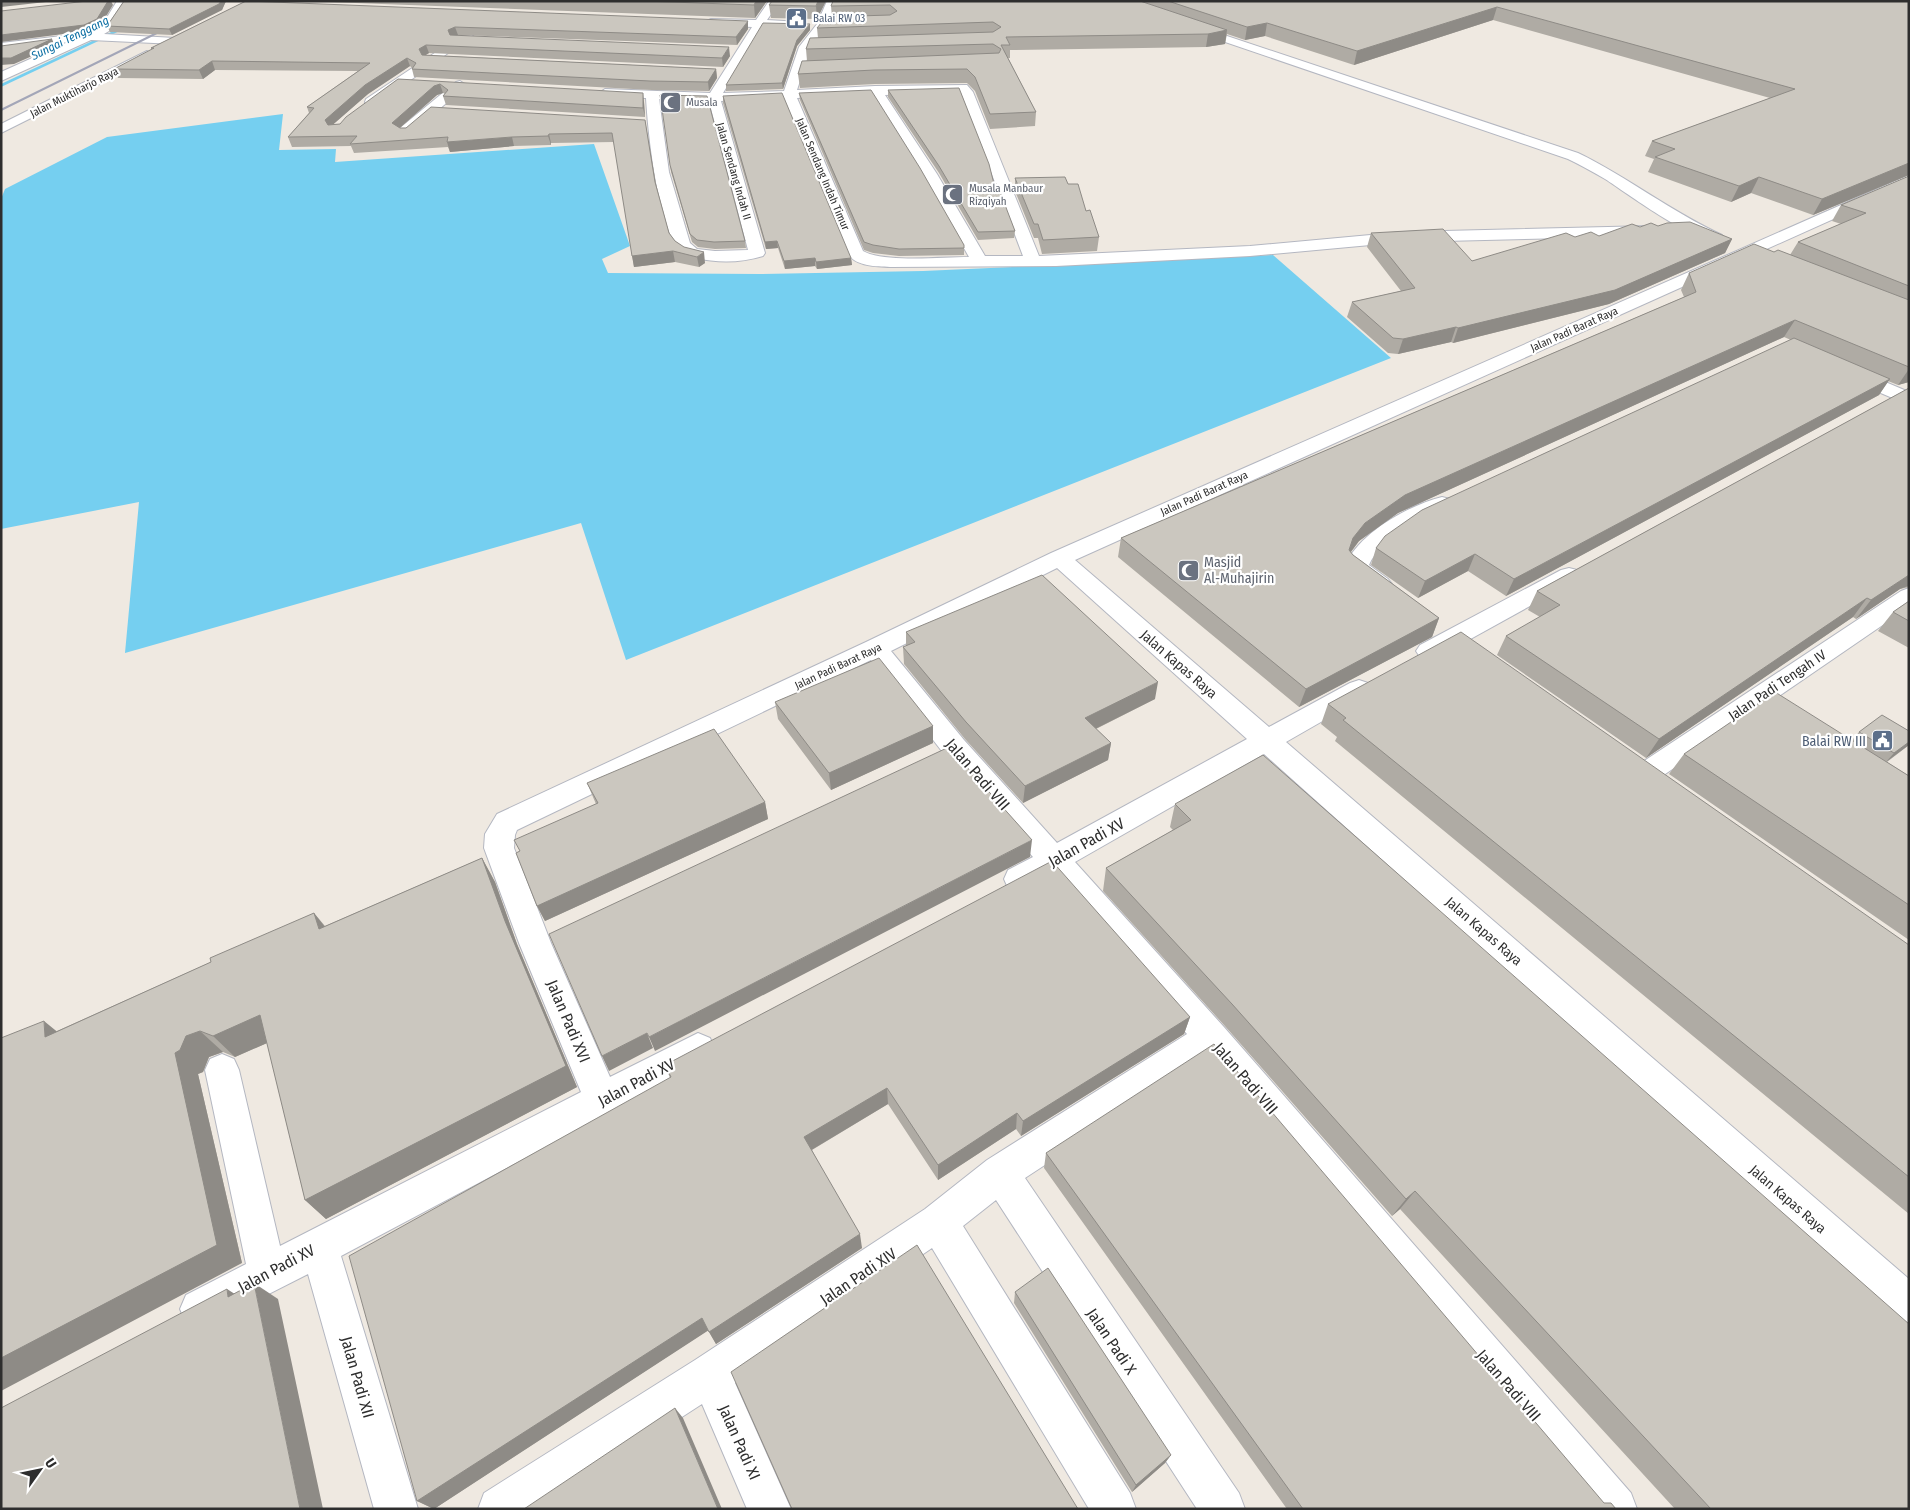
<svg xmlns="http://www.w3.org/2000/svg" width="1910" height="1510" font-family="'Fira Sans Condensed',sans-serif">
  <rect width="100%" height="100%" fill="#efe9e1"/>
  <!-- water -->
  <path fill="#75cff0" d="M283,114l-4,36 57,-1 -1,13 259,-18 36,102 -28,13 6,14 151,1 164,-3 350,-16 118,103 -765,302 -45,-137 -456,130 14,-151 -138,27v-330l4,-10 102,-52z"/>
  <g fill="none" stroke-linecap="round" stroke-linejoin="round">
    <!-- stream -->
    <path fill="#75cff0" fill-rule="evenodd" d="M124,26l4,1 -127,60v-3z"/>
    <defs>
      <path id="minor" d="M117,1h11l-19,30 -5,3 71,4 6,3 -6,3 -84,-4 -90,41v-9l67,-30 -67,9v-8l87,-10 13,-6z
        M769,1h11l-13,19 34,2 6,3 -6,3 -38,-1 -40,66 61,-2 15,-44 18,-23 10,-23h10l-9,24 -17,22 -14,43 78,-4 92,-1 6,7 66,164 211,-10 153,-14 247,-6 6,2 2,3 -2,3 -6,2 -247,6 -153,14 -194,10 -166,1c-14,-1 -33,0 -42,-13l-64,-156 -63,3 44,152 -2,3c-23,7 -45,7 -68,2 -3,-1 -9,-1 -11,-3 -26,-20 -36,-123 -38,-157l-41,-1 -6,-4 6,-4 105,4 42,-66 -41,-2 -6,-3 6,-3 45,1zM960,92l1,1 62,163h-38l-48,-82 -52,-79zM872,95l50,79 47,83c-26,0 -85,6 -106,-6l-66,-153zM659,99l50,2 39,149 -33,1 -18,-2 -7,-6 -21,-71z
        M1191,24l387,129c50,24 93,59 144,82l2,3 -2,3c-23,6 -95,-48 -117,-62 -12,-7 -24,-14 -37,-20l-381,-130 -2,-2z
        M469,30l6,3 -2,2 -97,70h-10l-1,-3 1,-3z
        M147,51l6,4 -2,3 -150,75v-9z
        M460,81l6,4 -2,3 -54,46h-10l-2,-3 2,-3 56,-46z
        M1909,175v10l-834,375 194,167 81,-44 9,-3 9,3 4,6 -4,6 -82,47 623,537v46l-14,-6 -631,-565 -189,108 148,164 408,467 6,16h-51l-378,-451 -183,120 214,315 6,16h-48l-201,-309 -33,26 167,267 6,16h-47l-157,-261 -197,135 56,126h-44l-45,-105 -162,105h-62l6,-16 211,-133 230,-151 62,-49 200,-126 -137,-158 -31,15 -11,-3 -4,-9 4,-9 25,-13 -89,-103 -73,-94 -354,170 -2,5 -1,13 37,95 59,134 88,-44 12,5 5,11 -5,11 -369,196 77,253h-44l-66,-235 -108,55 -14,-6 -6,-14 6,-14 60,-31 -41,-194 5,-11 12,-5 12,5 5,11 41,176 301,-154 -62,-149 -35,-95 1,-14 12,-20 369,-172 185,-89zM1057,568l190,171 -190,104 -93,-103 -73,-89z
        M1850,367l59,25v13l-66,-28 -3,-4 3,-4z
        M1442,497l8,2 3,5 -3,5c-26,11 -70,29 -81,56l19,14 4,5 -4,5c-15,5 -35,-9 -44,-22 15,-34 63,-61 98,-70z
        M1569,568l8,2 4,5 -4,5 -139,77 -9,3 -9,-3 -4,-6 4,-6 141,-75z
        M1909,588v19l-254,174 -10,4 -10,-4 -4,-7 4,-7 266,-176z"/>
    </defs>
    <!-- minor casing -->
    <use href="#minor" stroke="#b4b7c1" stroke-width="2"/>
    <!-- minor -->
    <use href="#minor" fill="#fff" fill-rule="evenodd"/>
    <!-- rail -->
    <path stroke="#a3a6b8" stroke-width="2" d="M1,110l166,-82"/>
  </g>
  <!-- wall -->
  <path fill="#afaba4" d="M124,1h102l-4,9 -50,25 -62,-3 -3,-6z
    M246,1l502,28 -11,16 -279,-10 272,21 -7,11 -294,-14 -4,2 291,14 1,9 -8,13 -57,-1 -238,-13 -2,-8v-1l-2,-2 -42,28 -35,30h7l58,-45 246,23 1,15 -199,-12 -3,-9 2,-2 -2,-1 -6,2 -37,33 245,-8 11,64 13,49 6,8 30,22 -6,4 -24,-5 -41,5 -20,-125 -63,1v2l-37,1 -64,6 -2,-5 -94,6 -3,-7 -59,1 -4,-10 21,-24 -2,-6 51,-36 -143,-1 -12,9 -85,-1 -4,-9 37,-19v-2z
    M301,1h466l-12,17z
    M826,1l-9,18 -46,-1 -2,-13z
    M833,1h1076v174l-96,40 -62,-22 -20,9 -83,-30 6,-13 -9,-3 7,-15 118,-43 -277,-78 -139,45 -89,-29 -20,4 -18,-6 -2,10 -19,3 -196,3v8h-2l28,54 -1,14 -45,3 -15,-38 -8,-8 -92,1 -75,4 -2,-14 9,-13 -1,-12 12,-11 -1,-10 15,-11 -1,-11z
    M810,24v6l-13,16 -14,43 -57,2v-6z
    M888,90l106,94 21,47 -1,7 -36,2 -39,-67 -51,-76z
    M799,93l165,152v10l-65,1 -26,-3 -9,-3 -64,-150z
    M723,96l128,162 1,7 -35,4 -2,-3 -30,3 -7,-21 -12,1 -43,-146z
    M670,165l75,76 1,7 -31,1 -17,-2 -6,-5 -21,-70z
    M1909,176v206l-11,3 -10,-4 -9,14 -373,201 -38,-25 -50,27 -47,-33 5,-17 415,-208 -7,-3 -386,176 -39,28 -8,11 2,3 86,63 -7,19 -133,70 -181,-150 3,-19 563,-241 -3,-7 8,-17 85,-21 16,3 8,-13 43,-18 -9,-3 9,-16z
    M1015,178l53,6 18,27 13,26 -2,14 -55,3 -4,-16h-4l-19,-47z
    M1658,226l74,13 -7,14 -116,51 -156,39 -2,-1 -53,12 -10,-1 -41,-36 5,-15 49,-11 -34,-44 4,-14 101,28 103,-24 24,-1 41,-9z
    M1909,388v199l-9,2 -44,30 -3,-2 -207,141 -149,-103 9,-19 34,-19 -12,-7 9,-19z
    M1909,601v47l-31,-17 15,-19z
    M906,632l249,67 -59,30 15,14 -3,17 -85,43 -58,-64 -61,-75 -1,-17 3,-1z
    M775,702l158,24v17l-102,47 -53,-71z
    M1328,704l581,241v269l-574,-473 2,-4 -16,-13z
    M1909,731v14l-22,17 22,14v164l-240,-166 15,-20 168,-14 7,-8z
    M587,783l178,19 3,17 -223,102 -8,-15 -17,-55 76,-47z
    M1175,804l734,705h-234l-275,-300 -8,7 -168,-191 -121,-134 3,-23 67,-38 -3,-3z
    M482,858l13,24 22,62 60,143 -251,132 -21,-19 -38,-157 -32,14 -12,-5 -14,5 -6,15 -5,2 44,189 -185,-232 154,-69 103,-49 11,13z
    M1190,1017l-6,17 -163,102 -5,-7 -78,51 -50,-76 -76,46 50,98 -146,96 -8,-14 -274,179 -17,-8 253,-423 -5,-13z
    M1046,1153l558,350 12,6h-329l-243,-341z
    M1015,1292l156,163 -6,8 -33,29 -118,-189z"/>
  <!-- shaded-wall -->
  <path fill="#8e8b86" d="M1,1h54l-54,6z
    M108,1h3l2,4 -13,21 -13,5 -86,11v-7z
    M221,1h5l-4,9 -50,25 -3,-6z
    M756,1h11l-12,17 -1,-13z
    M818,1h8l-9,18 -1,-13z
    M1497,7l-4,13 -139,45 3,-14z
    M748,21v8l-11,16 -1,-8z
    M1267,23l-2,13 -20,4 2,-13z
    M810,24v6l-13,16 -14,43 -1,-6 15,-43z
    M455,27l3,8 -7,4 -3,-9z
    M1227,30l-2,14 -19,3 2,-13z
    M52,39l3,7 -41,18 -13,1v-7z
    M426,45l3,8 -8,5 -2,-9z
    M729,47l1,9 -7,11 -1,-9z
    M407,58l3,8 -42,28 -40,35 -3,-9 40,-35z
    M212,61l3,9 -12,9 -4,-9z
    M716,69l1,9 -8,13 -1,-9z
    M440,84l3,9 -6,2 -42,37 -3,-9 42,-37z
    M643,93l1,9 1,15 -2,-9z
    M549,134l2,9v2l-3,-9z
    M512,137l2,9 -64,6 -3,-10z
    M1909,163v12l-96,40 9,-16z
    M1759,177l-8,16 -20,9 8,-16z
    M1732,239l-7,14 -116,51 -156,39 5,-15z
    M777,241l1,7 -12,1 -1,-7z
    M673,251l2,11 -41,5 -2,-11z
    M704,252l1,11 -6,4 -2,-10z
    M815,258v8l-30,3 -1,-8z
    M851,258l1,7 -35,4 -1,-7z
    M1795,320l-11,17 -386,176 -39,28 -12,16 -4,11 10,-30 12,-15 40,-28z
    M1456,327l-5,15 -53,12 5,-15z
    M1909,369v13l-11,3z
    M1890,379l-11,16 -373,201 8,-17z
    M1475,554l-7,17 -50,27 7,-17z
    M1909,575l-1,11 -8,3 -44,30 15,-19z
    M1867,598l-14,19 -207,141 13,-19z
    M1439,618l-7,19 -133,70 7,-18z
    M1158,682l-3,17 -72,36 2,-17z
    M933,726v17l-102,47 -2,-17z
    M1909,742v3l-23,17 8,-9z
    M1111,743l-3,17 -85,43 2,-17z
    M765,802l3,17 -223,102 -8,-15z
    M1032,840l-2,17 -375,194 -6,-14z
    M482,858l13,24 22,62 60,143 -251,132 -21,-19 200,-279z
    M314,913l18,23 -13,-7z
    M260,1015l21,22 -46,20 -22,-21z
    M1190,1017l-6,17 -163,102 2,-15z
    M44,1021l27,22 -26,-6z
    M200,1031l23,21 -14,5 -6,15 -5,2 44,189 -241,128v-33l174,-305 11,-17z
    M647,1033l6,15 -44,23 -7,-15z
    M887,1088l1,16 -80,48 -4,-15z
    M1017,1113l-1,16 -78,51v-15z
    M1415,1191l-15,18 -8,7 14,-17z
    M860,1234l2,14 -146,96 -7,-12z
    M254,1283l24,16 45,210h-23z
    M227,1289l25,16 -24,-8z
    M702,1318l7,12 -275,179 -17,-8z
    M675,1408l8,10 39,91h-4z
    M1171,1455l-6,8 -33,29 4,-7z"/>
  <!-- building -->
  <path fill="#cbc7bf" stroke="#8e8b86" d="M87,1h21l-11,18 -13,6 -83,10v-24z
    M124,1h97l-2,3 -50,25 -62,-3z
    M246,1l502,20 -12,16 -281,-10 -7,3 2,5 279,12 -7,11 -296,-13 -7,4 3,6 294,14 -8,13 -58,-1 -238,-12 4,-6 -9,-5 -42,27 -40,35 3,5 12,-1 6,-7 52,-38 245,14v15l-200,-12 5,-6 -8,-6 -6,2 -42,37 8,5h6l25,-21 214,13 10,62 14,51 6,8 9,6 20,5 -7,5 -24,-6 -41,5 -20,-123 -63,1 -1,2 -36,1 -65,5 1,-5 -98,7 7,-8 -69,1 26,-29 -7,-1 63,-44 -158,-2 -13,9 -85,-1 40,-21h-3z
    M643,1h113l-2,4z
    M772,1h46l-2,5 -47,-1z
    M833,1h307l87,29 -19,4 -202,3 4,8h-9l35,67 -46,2 -15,-37 -8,-8 -93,1 -76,4 4,-13 197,-8 2,-4 -8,-5 -187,5 4,-11 183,-6 8,-5 -8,-5 -176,6 9,-11 64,-2 7,-4 -7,-6 -59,1z
    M1168,1h741v162l-87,36 -63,-22 -20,9 -84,-29 20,-8 -23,-8 143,-52 -298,-82 -140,44 -90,-28 -20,4z
    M763,23l47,1 -13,16 -15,43 -56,2z
    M52,39l-41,19h-10v-12z
    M959,88l30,76 5,20h3l18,47 -37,1 -39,-66 -51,-76z
    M871,90l49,78 44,77v3l-65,1 -26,-4 -9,-3 -65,-149z
    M782,93l69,165 -35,4 -1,-4 -31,3 -7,-20 -12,1 -42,-146z
    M660,95l47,1 38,145 -31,1 -17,-2 -7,-6 -20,-69z
    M1909,176v110l-111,-44 68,-29 -25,-8z
    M1065,177l3,7h10l8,27 4,-1 9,27 -56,3 -5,-16h-4l-19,-46z
    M1690,222l42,17 -117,51 -157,38 -2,-1 -53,12 -10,-1 -41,-36 63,-14 -44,-55 72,-4 29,32 94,-28 9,4 16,-5 8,4 33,-12 8,3 11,-4 7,3 9,-3z
    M1754,244l20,8 4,-2 131,50v67l-114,-47 -390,175 -40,28 -12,15 -4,12 4,5 86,63 -133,71 -185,-151 575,-246 -7,-19z
    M1794,338l96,41 -376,200 -39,-25 -50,27 -49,-33 9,-12 37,-26z
    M1909,388v187l-38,25 -4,-2 -208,141 -153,-103 54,-31 -23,-14z
    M1042,575l116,107 -73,36 26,25 -86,43 -59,-64 -63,-75 12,-5 -9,-10z
    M1909,601v20l-16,-9z
    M1461,632l448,313v232l-566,-457 3,-2 -18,-14z
    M879,658l54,68 -104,47 -54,-71z
    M1775,692l134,84v129l-225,-151z
    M1882,715l27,16v11l-15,11 -35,-21z
    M714,729l51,73 -228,104 -21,-53 4,-2 -6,-11 84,-37 -11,-20z
    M949,747l83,93 -383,197 -2,-4 -45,23 -53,-122z
    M1263,755l646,569v185h-198l-296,-318 -9,8 -174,-195 -126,-136 85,-48 -16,-16z
    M482,858l23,63 61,145 -261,134 -45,-185 -47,21 -13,-5 -14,5 -6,14 -5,3 42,192 -216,113v-320l43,-17 1,16 166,-75 -1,-4 104,-45 5,16z
    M1052,861l138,156 -167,104 -6,-8 -79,52 -51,-77 -83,49 56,97 -151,98 -7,-14 -285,183 -68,-245 322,-179 -6,-12z
    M1214,1044l390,459h7l5,6h-313l-257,-356z
    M917,1245l161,264h-286l-61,-137z
    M1048,1268l123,187 -35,30 -121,-193z
    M254,1283l46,226h-299v-101l226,-119 1,8z
    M675,1408l43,101h-194z"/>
  <!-- icons -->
  <defs>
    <symbol id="civic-square" viewBox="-11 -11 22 22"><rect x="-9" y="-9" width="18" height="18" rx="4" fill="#5c6f8a" stroke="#fff"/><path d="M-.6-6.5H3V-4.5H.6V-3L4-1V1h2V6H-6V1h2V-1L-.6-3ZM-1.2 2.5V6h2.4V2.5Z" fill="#fff"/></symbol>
    <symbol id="mosque-square" viewBox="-11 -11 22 22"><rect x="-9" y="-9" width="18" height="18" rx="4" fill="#6b7280" stroke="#fff"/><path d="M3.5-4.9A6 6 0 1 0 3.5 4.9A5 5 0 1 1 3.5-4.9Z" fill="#fff"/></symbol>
  </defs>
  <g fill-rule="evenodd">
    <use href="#civic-square" x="784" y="6" width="25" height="25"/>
    <use href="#mosque-square" x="658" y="90" width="25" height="25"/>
    <use href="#mosque-square" x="940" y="182" width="25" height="25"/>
    <use href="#mosque-square" x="1176" y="558" width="25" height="25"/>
    <use href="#civic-square" x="1870" y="728" width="25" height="25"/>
  </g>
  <g text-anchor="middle" stroke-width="4.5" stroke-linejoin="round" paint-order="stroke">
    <!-- far-service labels -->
    <g font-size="11" fill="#4e5e75" stroke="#fff" text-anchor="start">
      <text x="813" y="22">Balai RW 03</text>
    </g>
    <!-- far-street labels -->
    <g font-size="11" fill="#2e2e2e" stroke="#fff">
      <text transform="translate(74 92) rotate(-27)" y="4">Jalan Muktiharjo Raya</text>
      <text transform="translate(734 171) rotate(74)" y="4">Jalan Sendang Indah II</text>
      <text transform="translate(823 174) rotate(67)" y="4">Jalan Sendang Indah Timur</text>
      <text transform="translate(1574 329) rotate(-24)" y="4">Jalan Padi Barat Raya</text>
      <text transform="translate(1204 493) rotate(-24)" y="4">Jalan Padi Barat Raya</text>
      <text transform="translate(838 666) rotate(-25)" y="4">Jalan Padi Barat Raya</text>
    </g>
    <!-- far-worship labels -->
    <g font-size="11" fill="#5b616d" stroke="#fff" text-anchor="start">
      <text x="686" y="106">Musala</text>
      <text x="969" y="192">Musala Manbaur<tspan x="969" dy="13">Rizqiyah</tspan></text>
    </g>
    <!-- far-water labels -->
    <g font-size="12" font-style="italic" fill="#0d6fa3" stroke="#fff">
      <text transform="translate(70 38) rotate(-26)" y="4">Sungai Tenggang</text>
    </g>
    <!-- worship labels -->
    <g font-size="14" fill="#5b616d" stroke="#fff" text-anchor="start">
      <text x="1204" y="567">Masjid<tspan x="1204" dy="16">Al-Muhajirin</tspan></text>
    </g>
    <!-- street labels -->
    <g font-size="14" fill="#2e2e2e" stroke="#fff">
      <text transform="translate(1179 664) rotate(41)" y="5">Jalan Kapas Raya</text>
      <text transform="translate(1777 685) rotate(-34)" y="5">Jalan Padi Tengah IV</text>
      <text transform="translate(1484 931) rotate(41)" y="5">Jalan Kapas Raya</text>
      <text transform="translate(1788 1199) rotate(41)" y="5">Jalan Kapas Raya</text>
    </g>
    <!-- service labels -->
    <g font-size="14" fill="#4e5e75" stroke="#fff" text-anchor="end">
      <text x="1866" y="746">Balai RW III</text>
    </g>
    <!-- near-street labels -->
    <g font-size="16" fill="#2e2e2e" stroke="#fff">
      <text transform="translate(978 774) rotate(49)" y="6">Jalan Padi VIII</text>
      <text transform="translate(1086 842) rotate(-29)" y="6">Jalan Padi XV</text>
      <text transform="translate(569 1021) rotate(67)" y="6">Jalan Padi XVI</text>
      <text transform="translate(1246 1078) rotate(49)" y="6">Jalan Padi VIII</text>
      <text transform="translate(636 1082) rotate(-28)" y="6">Jalan Padi XV</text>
      <text transform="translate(276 1268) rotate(-28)" y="6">Jalan Padi XV</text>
      <text transform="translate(858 1276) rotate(-34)" y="6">Jalan Padi XIV</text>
      <text transform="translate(1112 1341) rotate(56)" y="6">Jalan Padi X</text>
      <text transform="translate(358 1377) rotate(74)" y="6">Jalan Padi XII</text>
      <text transform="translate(1509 1385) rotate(49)" y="6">Jalan Padi VIII</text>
      <text transform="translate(740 1442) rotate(66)" y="6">Jalan Padi XI</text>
    </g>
  </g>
  <!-- border -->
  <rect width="1910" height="1510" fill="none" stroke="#2e2e2e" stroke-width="5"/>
  <!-- north arrow -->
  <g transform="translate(40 1470) rotate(57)" stroke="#ffffff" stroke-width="4" paint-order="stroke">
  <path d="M0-4L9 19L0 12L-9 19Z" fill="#2e2e2e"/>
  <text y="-8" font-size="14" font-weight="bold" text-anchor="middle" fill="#2e2e2e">U</text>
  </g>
</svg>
